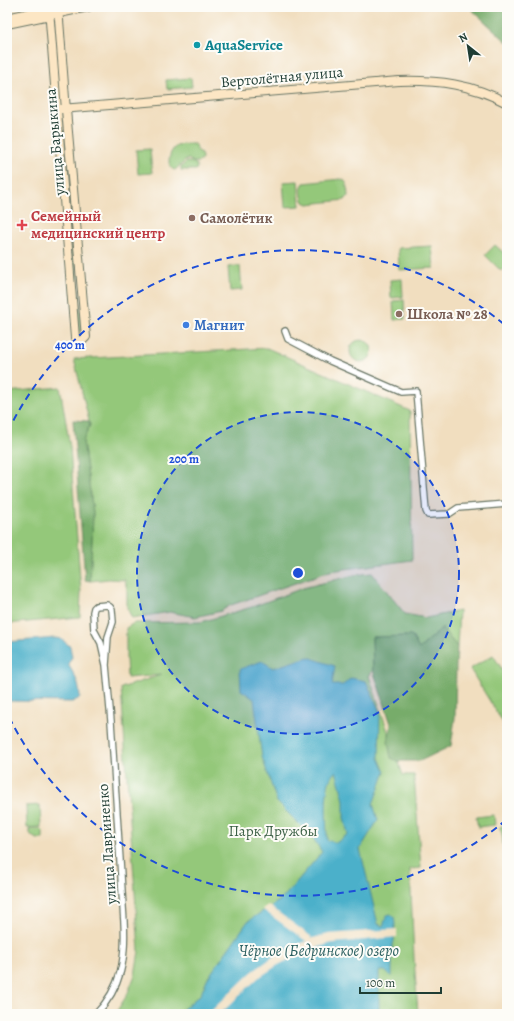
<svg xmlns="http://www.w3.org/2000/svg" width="514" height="1021" font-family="Alegreya,serif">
  <rect width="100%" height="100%" fill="#fdfcf7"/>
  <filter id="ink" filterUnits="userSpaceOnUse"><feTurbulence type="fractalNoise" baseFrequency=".025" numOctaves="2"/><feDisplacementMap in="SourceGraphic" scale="8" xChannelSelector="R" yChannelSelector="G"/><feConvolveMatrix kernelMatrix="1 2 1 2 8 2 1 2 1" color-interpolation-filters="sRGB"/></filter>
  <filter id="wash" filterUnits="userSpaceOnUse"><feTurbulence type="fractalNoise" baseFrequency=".012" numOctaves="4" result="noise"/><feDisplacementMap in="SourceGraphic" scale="16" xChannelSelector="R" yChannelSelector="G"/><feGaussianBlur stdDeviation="0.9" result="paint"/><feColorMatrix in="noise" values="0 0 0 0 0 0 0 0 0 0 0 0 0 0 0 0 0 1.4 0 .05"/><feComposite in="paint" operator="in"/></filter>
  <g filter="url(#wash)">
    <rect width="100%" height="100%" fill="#f1debf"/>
    <!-- green -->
    <path fill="#94c87a" stroke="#5a8257" d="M191,78l1,9 -25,2 -1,-9z
      M62,120h2l18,211h-4z
      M194,144l2,1 1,5c6,4 8,13 -2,12 -2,0 -5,-2 -7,-3l-3,2 -10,9c-10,-2 -6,-20 2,-24 4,-2 12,-2 17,-2z
      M150,149l2,24 -14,1 -2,-24z
      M186,162h6l4,2 1,3 -1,3h-15v-3z
      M341,179c8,2 6,11 7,17l-3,4 -37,4 -4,-2c-3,-5 -4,-15 0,-19z
      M298,181l2,25 -15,1 -2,-25z
      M495,245l12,11v9l-6,6 -16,-16z
      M432,246l2,22 -35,2 -1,-22z
      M240,266l2,24 -12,1 -2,-24z
      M402,279l1,18 -12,1 -1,-18z
      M404,300l1,19 -11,1 -1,-19z
      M350 351a11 11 0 1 1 22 0a11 11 0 1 1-22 0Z
      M267,348l143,63 2,149 -82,11 -99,34 -10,6 -26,6 -25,-5 -38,6 -5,-10v-18l-2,-10 -16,-1 -19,2 1,-18 2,-50 -10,-72 7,-16 -16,-66z
      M60,387l10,60 11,145 -1,25 -73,7v-232z
      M372,573l33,41 21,4 33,-7 -2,36 -15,-19 -23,21 -7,-13 -40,1 1,33 -4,6 34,99h11l7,93 -11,1 4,89 4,55 -18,1h-285l12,-19 8,-20 4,-24 -18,-263 40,-13 -34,3 -1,-20v-30l8,-5 67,-1 51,-15 51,-19 51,-13z
      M493,655l14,22v52l-37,-60z
      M40,805l1,22 -14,1 -1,-22z
      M494,815l1,10 -17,2 -2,-10z
      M506,824h1v31c-5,-6 -4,-14 -5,-21 -1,-3 -2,-5 -2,-7z
      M29,829h12l2,2v8c-7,1 -13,-2 -14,-10z"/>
    <!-- forest -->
    <path fill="#77ac6a" stroke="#4b744f" d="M469,7h38v35z
      M73,420l15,1 2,4 -7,16 10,72 -2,50 -1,18 -5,-1z
      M442,628l15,19 -1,19 -1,52 -4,28 -31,15h-22l-7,-3 -3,-16 3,-18 -18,-54 -1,-33 40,-1 7,13z"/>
    <!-- water -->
    <path fill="#4bb0ca" stroke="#35767f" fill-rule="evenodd" d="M55,638l6,1 9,7 2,11 -4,7c8,14 11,18 12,34l-8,4 -65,-1v-59z
      M308,657l27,9 -3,19h11l8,-7 15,3 14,31 -1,46 6,14 -12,32 5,16 -18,29 18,75 5,2 4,-11 4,-1 3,3 1,7 -1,17 -2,7v29l-7,-6h-6v38l8,5h-210l24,-20 6,-15 41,-58 34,-22 40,-47 -9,-14 -36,-36 -15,-45 -8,-58 -13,-9 -1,-21 22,-8 11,7zM336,771l8,29v18l4,16 -12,9 -9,-3c0,-18 -5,-58 9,-69z"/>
    <!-- pier -->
    <path fill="#f1debf" d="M268,905l45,33 16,-4 68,-5v8l-65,6 -14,4 -18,7 -22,11 -20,13 -38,36h-12l44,-42 21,-15 33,-16 -44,-32z"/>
  </g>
  <g filter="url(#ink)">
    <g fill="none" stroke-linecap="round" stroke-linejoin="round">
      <defs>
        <path id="street" d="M285,331l3,8 42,22 71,31 15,-1 10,120 2,4 21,-1 9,-6 49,-4
          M96,1014c26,-27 30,-56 28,-92l-13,-201 -5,-56 -5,-22 -7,-13 -1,-18 1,-4 2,-2 11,-1 3,2 2,3 1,12 -5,15 -2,28"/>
        <path id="secondary" d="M49,9l26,329 1,2 2,1 5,-1 3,-3 -21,-239 -7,-91
          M7,18l46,-10
          M7,24l81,-17
          M61,109l338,-28c39,-1 73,3 108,22"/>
      </defs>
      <!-- street casing -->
      <use href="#street" stroke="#687565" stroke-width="8"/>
      <!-- secondary casing -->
      <use href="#secondary" stroke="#687565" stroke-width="10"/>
      <!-- street -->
      <use href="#street" stroke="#fff" stroke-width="5.5"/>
      <!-- secondary -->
      <use href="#secondary" stroke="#fce6c4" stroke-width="8"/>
    </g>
  </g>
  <!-- distance rings -->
  <circle cx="298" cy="573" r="161" fill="#1d4ed8" fill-opacity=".12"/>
  <g fill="none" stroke="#1d4ed8" stroke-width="2" stroke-dasharray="7 5">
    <circle cx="298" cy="573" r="161"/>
    <path d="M506 820A323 323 0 0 1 8 715M8 431A323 323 0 0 1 506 326"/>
  </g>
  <!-- markers -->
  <circle fill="#0f9aa8" stroke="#fdfcf7" stroke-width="1.5" cx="197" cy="45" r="4"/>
  <g fill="#8d6e63" stroke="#fdfcf7" stroke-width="1.5">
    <circle cx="192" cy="218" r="4"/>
    <circle cx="399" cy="314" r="4"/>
  </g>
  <path fill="#e0444e" stroke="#fdfcf7" stroke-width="1.5" d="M20 219h4v4h4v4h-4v4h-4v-4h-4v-4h4z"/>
  <circle fill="#3f7fe0" stroke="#fdfcf7" stroke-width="1.5" cx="186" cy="325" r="4"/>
  <g text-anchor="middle" stroke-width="4" stroke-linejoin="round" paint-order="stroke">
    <!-- culture labels -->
    <g font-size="15" font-weight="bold" fill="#0d838f" stroke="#fdfcf7" text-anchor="start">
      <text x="205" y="50">AquaService</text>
    </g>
    <!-- street labels -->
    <g font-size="15" fill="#1f3d34" stroke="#fdfcf7">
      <text transform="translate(282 77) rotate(-5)" y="5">Вертолётная улица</text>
      <text transform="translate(55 142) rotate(-95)" y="5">улица Барыкина</text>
      <text transform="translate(107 844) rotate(-94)" y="5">улица Лавриненко</text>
    </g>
    <!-- health labels -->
    <g font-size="15" font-weight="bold" fill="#be3a42" stroke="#fdfcf7" text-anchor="start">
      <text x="31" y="221">Семейный<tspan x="31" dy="17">медицинский центр</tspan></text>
    </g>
    <!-- education labels -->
    <g font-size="15" font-weight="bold" fill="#785e54" stroke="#fdfcf7" text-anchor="start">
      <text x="200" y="223">Самолётик</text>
      <text x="407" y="319">Школа № 28</text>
    </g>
    <!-- shop labels -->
    <g font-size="15" font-weight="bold" fill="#366cbe" stroke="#fdfcf7" text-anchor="start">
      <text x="194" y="330">Магнит</text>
    </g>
    <!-- park labels -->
    <g font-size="15" fill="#3c6046" stroke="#fdfcf7">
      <text x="273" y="836">Парк Дружбы</text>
    </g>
    <!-- water labels -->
    <g font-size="16" font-style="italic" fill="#2c6061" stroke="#fdfcf7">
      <text x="319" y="956">Чёрное (Бедринское) озеро</text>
    </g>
  </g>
  <circle cx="298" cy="573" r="6" fill="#1d4ed8" stroke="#fdfcf7" stroke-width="2"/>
  <g font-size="12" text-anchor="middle" font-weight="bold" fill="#1d4ed8" stroke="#fdfcf7" stroke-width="4" stroke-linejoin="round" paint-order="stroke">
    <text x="70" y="349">400 m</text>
    <text x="184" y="463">200 m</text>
  </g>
  <!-- margin -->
  <rect width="514" height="1021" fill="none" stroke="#fdfcf7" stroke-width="24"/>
  <!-- north arrow -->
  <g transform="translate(468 46) rotate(330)" stroke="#fdfcf7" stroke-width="3" paint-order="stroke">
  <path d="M0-3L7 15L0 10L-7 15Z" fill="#1f3d34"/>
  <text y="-6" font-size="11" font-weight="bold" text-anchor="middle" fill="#1f3d34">N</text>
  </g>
  <!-- scale -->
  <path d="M360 987v6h81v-6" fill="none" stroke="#1f3d34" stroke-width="2"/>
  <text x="366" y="987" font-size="12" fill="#1f3d34" stroke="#fdfcf7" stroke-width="3" paint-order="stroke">100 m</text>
</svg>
